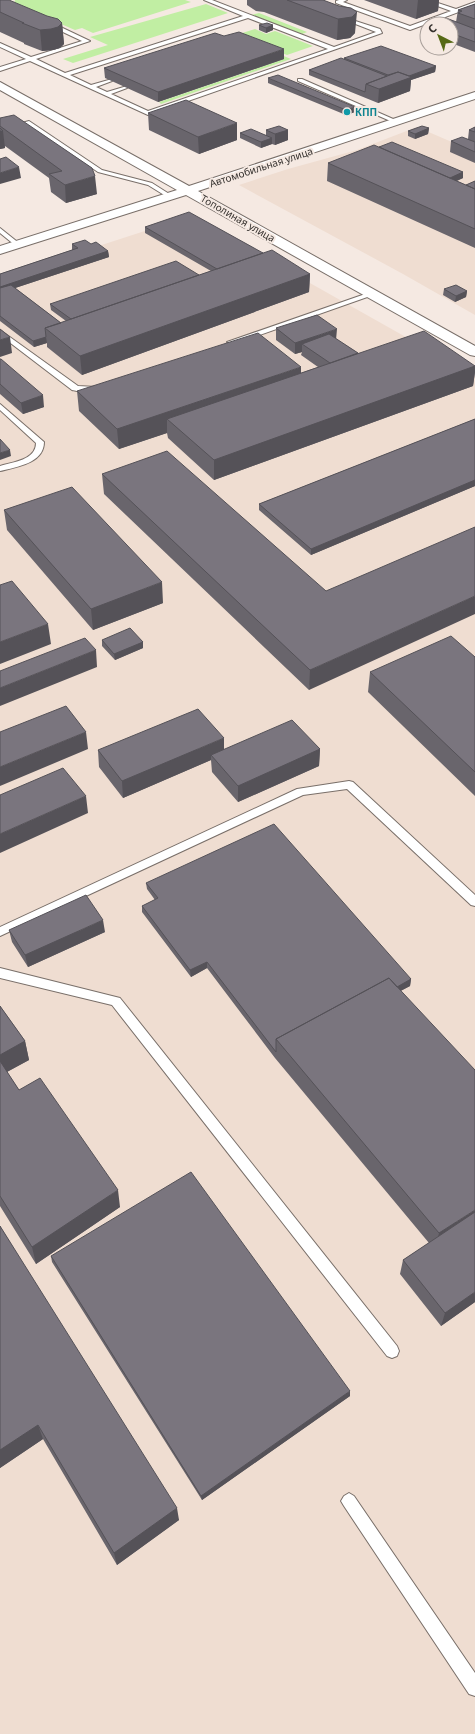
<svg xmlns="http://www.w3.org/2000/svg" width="475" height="1734" font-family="'Noto Sans',sans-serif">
  <rect width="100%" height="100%" fill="#f5e9e2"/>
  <!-- built -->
  <path fill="#efddd1" d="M417,127l58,25v163l-72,-41 -164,-89 49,-16 69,-19z
    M191,216l284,160v1358h-475v-1456z"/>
  <!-- green -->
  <path fill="#c1eea3" d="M15,0h170l6,2 -98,31 -11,-5 -7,2 -61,-26z
    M206,4l22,9 -155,50 -10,-4 45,-14 -18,-8z
    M259,13l48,19 -7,3 -49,-20z
    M255,29l11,5 9,-3 38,15 -26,9 -51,-20z
    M235,36l56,23 -130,45 -2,-2 125,-43 -53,-21z"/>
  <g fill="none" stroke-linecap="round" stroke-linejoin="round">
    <defs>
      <path id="service" d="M204,0h8l122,47 42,-15 -36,-14v-2l40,13 2,4 -234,82 -118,-54 -30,10v-4l26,-8 -26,-12v-4l31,14 51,-16 -34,-16 2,-3 40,19 -54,18 29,14 178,-57zM248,18l80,31 -180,62 -37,-17 16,-6v-2l-20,6 -11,-5 16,-6v-2l-21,6 -21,-10z
        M339,0h8l-4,2 67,24 41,-15 -30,-11h8l27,9 19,-7v4l-65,24 -74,-27v-2z
        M298,79h4l98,43 -5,1 -97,-42z
        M29,121l73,49 50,13 22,14 -5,1 -21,-13 -50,-13 -70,-47 -28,8v-4z
        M0,228l20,16v2h-4l-16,-13z
        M371,292l4,2 -2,1 -139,49 -7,-2z
        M0,330l78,56 18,1 4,2c-8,6 -19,3 -28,1l-72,-55z
        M0,404l44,38c0,21 -27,25 -44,29v-5c13,-4 36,-6 36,-23l-36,-33z
        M349,781l4,1 122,113v11l-4,-1 -124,-116 -44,6 -303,141v-9l297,-138z
        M0,968l120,30 277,348 2,5 -2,5 -5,2 -5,-2 -275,-351 -112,-27z
        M349,1493l5,3 121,177v23l-6,-2 -125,-188 -3,-5 3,-5z"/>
      <path id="minor" d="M0,82l189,104 286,-94v7l-277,92 277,155v10l-5,-1 -284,-160 -186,59v-8l177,-56 -177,-100z"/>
    </defs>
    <!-- service casing -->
    <use href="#service" stroke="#796f69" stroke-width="2"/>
    <!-- minor casing -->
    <use href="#minor" stroke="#796f69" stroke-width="2"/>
    <!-- service -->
    <use href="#service" fill="#fff" fill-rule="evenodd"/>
    <!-- minor -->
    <use href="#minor" fill="#fff" fill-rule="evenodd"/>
  </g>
  <!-- wall -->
  <path fill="#69656c" d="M0,0l62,23 2,21 -4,4 -7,2 -11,1 -18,-7v-1l-24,-11z
    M247,0h76l32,33 -5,5 -13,2 -73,-28 -8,-1 -9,-6z
    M364,0h75l-1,11 -22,8z
    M475,4v48l-24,-9v-19l5,-2 2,-12z
    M427,24v11l-1,-1z
    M259,25h14v5l-7,3 -7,-3z
    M224,36l60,23 -126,43 -53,-24 -1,-10z
    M344,58l92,8 -1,6 -24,8 -1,11 -32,12 -69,-28v-5l35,-11z
    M268,78l87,34 -9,3 -78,-32z
    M148,113l89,27 -38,14 -50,-24z
    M0,118l97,76 -31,9 -15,-11 -2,-14 -44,-32v2l-5,1z
    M475,127v36l-25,-11 1,-11 17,-2 1,-9z
    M429,128l-1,6 -13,5 -7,-3v-5z
    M266,130h22v10l-13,5 -3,-1 -11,4 -21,-10v-5l26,2z
    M379,147l84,25v6l-6,3 9,4 9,-4v67l-148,-67 1,-18z
    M145,227l118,26 47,21 -1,18 -227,83 -35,-28v-4l-13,4 -34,-26v-47l72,-24v-6h19l17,7 1,6 -94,31 46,35 5,-2 -15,-11 -1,-6 149,-29 12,-4 -66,-38z
    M444,289l23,2 -1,6 -11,5 -12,-7z
    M276,328l60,11 22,14 117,13v6l-2,14 -259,94 -46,-42 -1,-5 -48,16 -40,-38 -2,-20 224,-18 17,-6 -17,-12 1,-3 -7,2 -19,-14z
    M0,359l44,48 -21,7 -23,-20z
    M475,419v67l-164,69 -52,-45v-6z
    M102,474l224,117 -17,99 -205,-196z
    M4,510l159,93 -70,27 -86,-100z
    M102,640l41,2v6l-28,12 -13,-14z
    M475,657v139l-107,-104 2,-20z
    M320,749l-1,17 -81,36 -26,-30 -1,-12 -88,38 -24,-31 -1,-17z
    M146,883l265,96 -1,7 -10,5 75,311 -34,24 -41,-52 3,-14 26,-17 -154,-185 -68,-90 -16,9 -49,-65v-6l13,-6 -8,-11z
    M9,930l96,2 -77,35 -16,-25z
    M0,1006l25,35 4,19 -22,12 12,18 101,117 -84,57 -36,-58z
    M0,1226l179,294 -62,45 -74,-126 -43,29z
    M51,1256l299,140 -148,104 -150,-238z"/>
  <!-- shaded-wall -->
  <path fill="#555258" d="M418,0h21l-1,11 -22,8z
    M357,12l-2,21 -5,5 -13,2 1,-21z
    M62,23l2,21 -4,4 -7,2 -11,1 -2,-21z
    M273,25v5l-7,3v-5z
    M284,49v10l-126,43v-10z
    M436,66l-1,6 -24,8 -1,11 -32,12 1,-14 20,-9z
    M355,107v5l-9,3v-5z
    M237,123v17l-38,14 -1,-17z
    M429,128l-1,6 -13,5v-5z
    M288,130v10l-13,5v-11z
    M0,131h3l2,17 -5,1z
    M272,138v6l-11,4v-6z
    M19,167l2,11 -21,6v-11z
    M463,172v6l-17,7 1,-6z
    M95,176l2,18 -31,9 -1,-18z
    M108,251l1,6 -109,36v-6z
    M310,274l-1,18 -227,83 -2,-19z
    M467,291l-1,6 -11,5 1,-6z
    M337,329l-1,11 -34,4v8l-7,2v-11z
    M10,337l2,16 -12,4v-17z
    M46,337l1,6 -13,4 -1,-6z
    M475,366v6l-2,14 -259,94v-20z
    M301,367v20l-134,32v14l-48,16 -2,-20z
    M43,395l1,12 -21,7 -2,-11z
    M10,450l1,6 -11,4v-7z
    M475,480v6l-164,69v-6z
    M162,582l1,21 -70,27 -2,-21z
    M475,596v18l-166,76 1,-20z
    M48,624l3,20 -51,20v-22z
    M143,642v6l-28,12 -1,-6z
    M96,650l1,17 -97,39v-18z
    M86,732l2,17 -88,37v-19z
    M224,738v17h-13v5l-88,38 -1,-17z
    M320,749l-1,17 -81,36v-16z
    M86,796l2,17 -88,40v-19z
    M103,920l2,12 -77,35 -3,-12z
    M207,962v6l-16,9 -1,-7z
    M411,979l-1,7 -123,66 -4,-4z
    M25,1041l4,19 -28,15 -1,-5v-15z
    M118,1190l2,17 -84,57 -4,-17z
    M475,1210v14l-40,26 4,-17z
    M475,1292v10l-34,24 4,-13z
    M350,1391v5l-148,104 -1,-4z
    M38,1425l5,14 -43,29v-18z
    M177,1508l2,12 -62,45 -3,-12z"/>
  <!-- building -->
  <path fill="#7a757e" stroke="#555258" d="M0,0h9l38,16 11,3 4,4 -4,4 -7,2 -11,1 -18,-7h2l-24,-11z
    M287,0h36l16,6 12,2 6,4 -5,5 -14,2z
    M475,4v15l-17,-6 4,-2 -4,-1z
    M446,18l29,11v13l-24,-9v-9h-23z
    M267,23l6,2 -7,3 -7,-3z
    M239,32l45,17 -126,43 -54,-24 111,-35 9,3z
    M381,46l55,20 -27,10 -11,-4 -10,3 -44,-17z
    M341,58l46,18 -21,8 -1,8 -56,-22z
    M398,72l14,5 -33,12 -13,-5z
    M278,75l77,32 -9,3 -78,-32z
    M186,100l51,23 -39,14 -50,-24z
    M14,115l78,53 3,8 -30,9 -16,-11 13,-3 -62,-45v-8z
    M279,126l9,4 -13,4 -9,-4z
    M422,126l7,2 -14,6 -7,-3z
    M475,127v5l-6,-2z
    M0,128l3,3h-3z
    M251,129l21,9 -11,4 -21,-9z
    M462,137l13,5v10l-24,-11z
    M392,142l71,30 -13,6 -71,-31z
    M374,145l101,44v40l-147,-66z
    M6,157l13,10 -19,6v-14z
    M475,181v8l-9,-4z
    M189,212l74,41 -46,16 -72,-42z
    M85,240l6,4 5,-2 12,9 -108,36v-13l78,-26 -6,-4z
    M272,250l38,24 -230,82 -35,-28z
    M176,261l23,14 -128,44 -21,-15z
    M11,285l50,38 -16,5 1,9 -13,4 -33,-25v-28z
    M456,285l11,6 -11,5 -12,-7z
    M317,315l20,14 -42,14 -19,-15z
    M0,329l10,8 -10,3z
    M424,331l51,35 -261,94 -47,-41z
    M258,333l43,34 -184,62 -40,-38z
    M329,334l29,19 -28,10 -28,-19z
    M0,359h1l42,36 -22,8 -21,-19z
    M475,419v61l-164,69 -52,-45z
    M0,439l10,11 -10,3z
    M167,451l159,140 149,-64v69l-165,74 -208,-196z
    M72,487l90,95 -71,27 -87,-99z
    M12,581l36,43 -48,18v-57z
    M130,628l13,14 -29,12 -12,-14z
    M451,636l24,21v115l-105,-100z
    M85,638l11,12 -96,38v-17z
    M66,706l20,26 -86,35v-35z
    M198,709l26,29 -102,43 -24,-31z
    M292,720l28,29 -82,37 -27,-31z
    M63,768l23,28 -86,38v-39z
    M274,824l137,155 -14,8 -8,-9 -113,61v13l-69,-90 -17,8 -48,-64 16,-8 -12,-15z
    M86,895l17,25 -78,35 -16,-25z
    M389,978l86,92v140l-36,23 -163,-194z
    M0,1006l25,35 -25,14z
    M0,1061l19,29 21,-12 78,112 -86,57 -32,-51z
    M191,1172l159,219 -149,105 -150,-240z
    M475,1212v80l-30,21 -42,-53z
    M0,1226l177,282 -63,45 -76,-128 -38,25z"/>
  <!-- markers -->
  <circle fill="#0f9aa8" stroke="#f5e9e2" stroke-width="1.5" cx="347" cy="112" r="4"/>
  <g text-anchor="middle" stroke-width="4" stroke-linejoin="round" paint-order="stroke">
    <!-- far-culture labels -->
    <g font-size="10" font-weight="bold" fill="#0d838f" stroke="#f5e9e2" text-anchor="start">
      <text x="355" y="116">КПП</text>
    </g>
    <!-- far-street labels -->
    <g font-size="10" fill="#35312e" stroke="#f5e9e2">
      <text transform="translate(261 167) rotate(-18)" y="4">Автомобильная улица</text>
      <text transform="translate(238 218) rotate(30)" y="4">Тополиная улица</text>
    </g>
  </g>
  <!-- north arrow -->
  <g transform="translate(439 36) rotate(318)"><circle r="19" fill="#f5e9e2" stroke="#a89f9a"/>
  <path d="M0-3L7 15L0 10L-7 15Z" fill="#566915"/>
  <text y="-6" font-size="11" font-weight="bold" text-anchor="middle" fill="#35312e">С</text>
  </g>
</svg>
